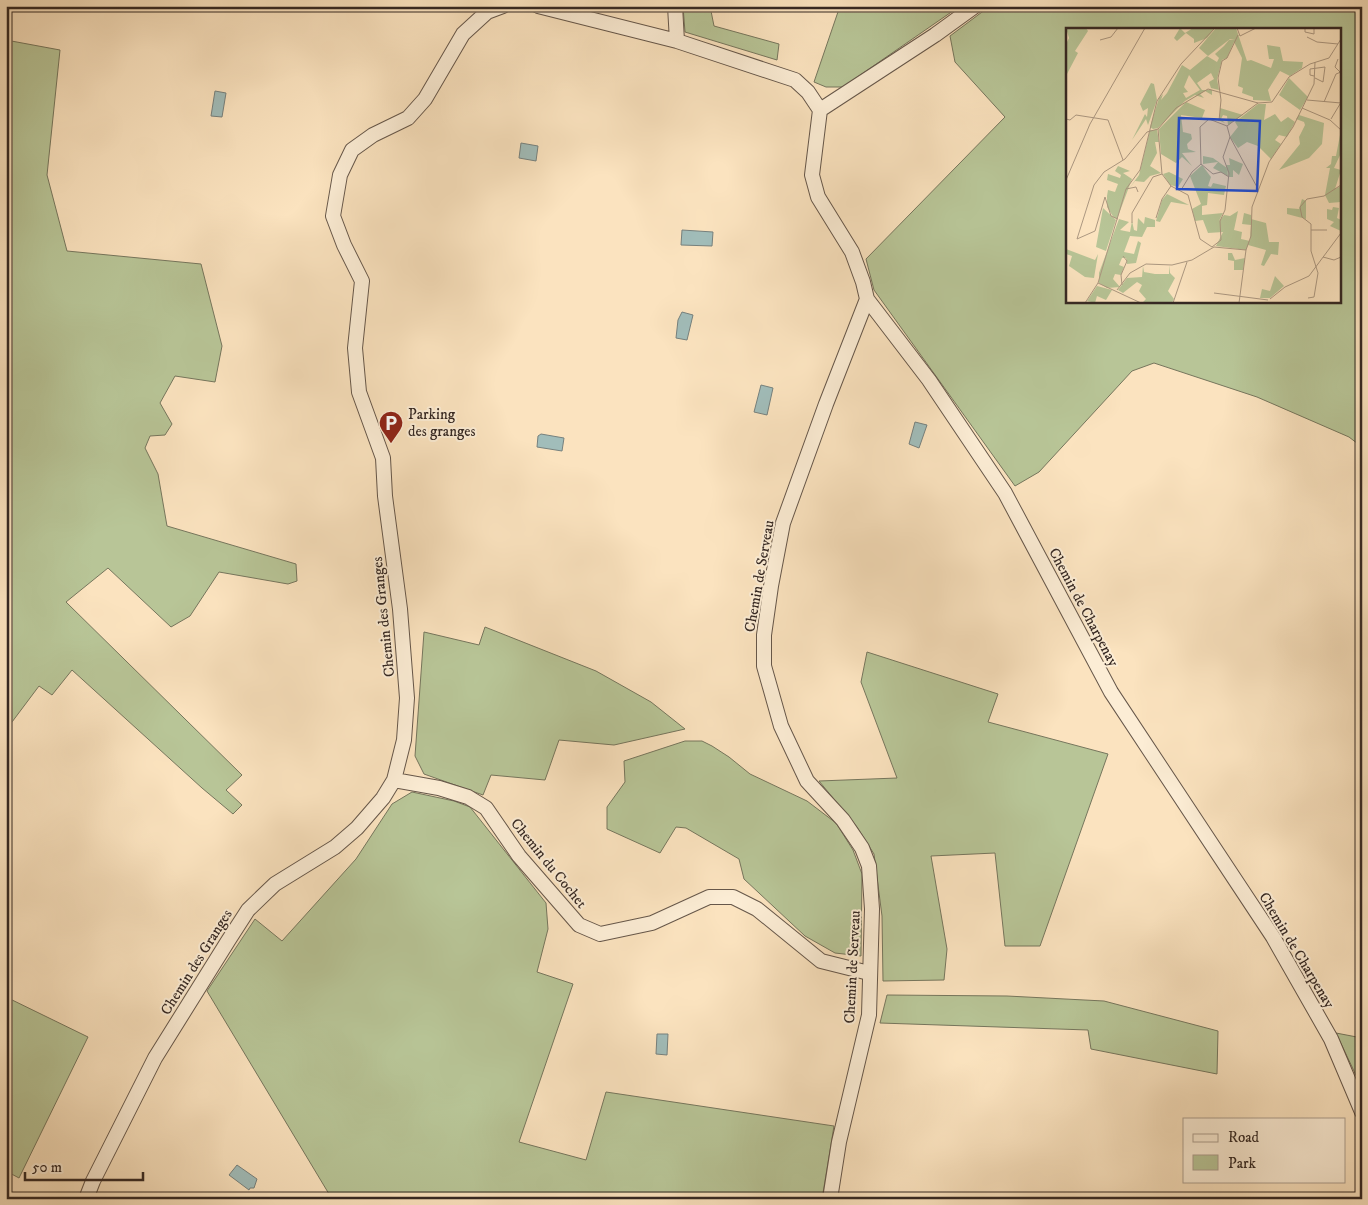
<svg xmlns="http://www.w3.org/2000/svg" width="1368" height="1205" font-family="'IM FELL DW Pica',serif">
  <rect width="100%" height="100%" fill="#fbe3bf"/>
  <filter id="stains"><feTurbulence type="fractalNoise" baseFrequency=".004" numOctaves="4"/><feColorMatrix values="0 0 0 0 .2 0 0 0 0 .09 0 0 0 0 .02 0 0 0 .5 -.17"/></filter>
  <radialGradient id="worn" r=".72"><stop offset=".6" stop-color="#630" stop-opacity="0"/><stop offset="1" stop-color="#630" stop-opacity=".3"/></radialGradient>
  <!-- green -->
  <path fill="#b8c597" stroke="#76765d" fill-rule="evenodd" d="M683,6h27l4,20 65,18 -2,16 -92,-28z
    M840,6h120l-117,81h-17l-12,-5z
    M990,6h372v441l-13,-10 -92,-40 -103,-34 -22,8 -93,101 -24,14 -141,-196 -8,-31 139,-142 -50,-55 -5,-26zM1067,29h272v272h-272z
    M6,40l54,10 -13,125 20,76 134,13 21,82 -7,36 -40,-6 -15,27 12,21 -7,11 -15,1 -5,12 13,26 9,52 129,38 1,17 -9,3 -69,-12 -29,44 -19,11 -63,-59 -42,34 176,173 -16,15 16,15 -9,9 -31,-26 -130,-118 -20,25 -13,-9 -33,44z
    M485,627l111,44 55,31 34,27 -71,16 -55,-5 -14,40 -54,-5 -8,20 -59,-21 -9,-18 9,-124 55,13z
    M867,652l131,42 -10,28 120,32 -68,192h-35l-10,-93 -64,3 16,93 -3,31 -61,1 -1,-65 -8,-62 -17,-27 -38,-46 78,-3 -36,-96z
    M685,741h17l10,5 17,11 21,17 57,27 29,22 17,27 9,24 -1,82 -26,-3 -30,-17 -61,-57 -5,-20 -53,-31 -10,-1 -16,26 -53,-24v-22l18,-25 -1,-21z
    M412,792l42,9 16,6 76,96 2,26 -11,43 36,12 -54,158 67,18 20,-68 228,34 -12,73h-490l-125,-208 48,-72 27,22 74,-82 36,-55z
    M887,995l120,1 97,5 114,30 -1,43 -126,-25 -3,-19 -208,-7z
    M6,997l82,40 -69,141 -13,-7z
    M1336,1033l26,5v50z"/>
  <!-- water -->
  <path fill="#a1bdba" stroke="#76817e" d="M215,91l11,2 -4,24 -11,-1z
    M521,143l17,3 -2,15 -17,-3z
    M682,230l31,2 -1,14 -31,-1z
    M682,312l11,3 -6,25 -11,-2 2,-18z
    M761,385l12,3 -6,27 -13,-3z
    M915,422l12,3 -8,23 -10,-4z
    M541,434l23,4 -2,13 -25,-4 1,-11z
    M657,1034h11l-1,21 -11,-1z
    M237,1165l20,14 -3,9h-4l-1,2 -20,-15z"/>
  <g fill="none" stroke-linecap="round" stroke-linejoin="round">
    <defs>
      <path id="street" d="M538,6l139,35 118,39 13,12 12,18
        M675,6l2,35
        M820,110l-8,65 6,22 34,55 11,30 4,17 62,81 76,113 106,199 162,245 58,102 31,73
        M820,110l115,-75 40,-29
        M394,780l45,8 29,9 18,11 33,48 60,69 21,9 52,-11 57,-26h24l24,12 64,52 48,12
        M86,1199l7,-18 62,-123 73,-117 20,-31 27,-26 60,-37 22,-19 26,-30 11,-18 10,-40 3,-42 -7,-89 -15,-113 -2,-38 -24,-66 -4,-44 7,-67 -18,-36 -11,-29 7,-41 12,-25 21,-15 35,-17 17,-19 38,-65 24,-22 16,-6
        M830,1199l9,-57 30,-127 3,-106 -3,-43 -7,-18 -19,-28 -36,-39 -26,-55 -17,-60v-31l7,-49 12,-63 43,-119 41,-105"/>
    </defs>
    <!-- street casing -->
    <use href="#street" stroke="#66574a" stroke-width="16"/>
    <!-- street -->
    <use href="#street" stroke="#fcedd5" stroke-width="14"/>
  </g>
  <!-- icons -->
  <defs>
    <symbol id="parking-pin" viewBox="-11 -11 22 30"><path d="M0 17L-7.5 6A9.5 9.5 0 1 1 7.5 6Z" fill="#8f2418" stroke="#fcedd5"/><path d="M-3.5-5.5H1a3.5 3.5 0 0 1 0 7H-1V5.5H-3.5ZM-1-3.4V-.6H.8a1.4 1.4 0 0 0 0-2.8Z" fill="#fff"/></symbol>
  </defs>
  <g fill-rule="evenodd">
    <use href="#parking-pin" x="377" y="409" width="28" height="38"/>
  </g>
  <g text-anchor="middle" stroke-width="4" stroke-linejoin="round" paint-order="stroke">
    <!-- poi labels -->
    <g font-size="15" fill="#352823" stroke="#fcedd5" text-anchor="start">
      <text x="408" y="419">Parking<tspan x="408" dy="17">des granges</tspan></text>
    </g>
    <!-- street labels -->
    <g font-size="15" fill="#352823" stroke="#fcedd5">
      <text transform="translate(759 576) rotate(-80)" y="5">Chemin de Serveau</text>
      <text transform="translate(1084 607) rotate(62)" y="5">Chemin de Charpenay</text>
      <text transform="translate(383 617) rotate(-96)" y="5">Chemin des Granges</text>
      <text transform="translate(549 863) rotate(51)" y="5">Chemin du Cochet</text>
      <text transform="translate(1297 950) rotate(59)" y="5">Chemin de Charpenay</text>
      <text transform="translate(196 962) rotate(-58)" y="5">Chemin des Granges</text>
      <text transform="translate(852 967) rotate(-87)" y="5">Chemin de Serveau</text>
    </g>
  </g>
  <!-- overview -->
  <g transform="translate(1066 28)">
    <rect width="275" height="275" fill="#fbe3bf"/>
    <path d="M0,0h20l2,3 -13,20 3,2 -11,21 -1,25v-55l3,-6zM114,0l5,5 8,-5h22l-8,10 -13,5v-4l-8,-6 -9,8 -3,-3zM150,0h20l11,33 4,-1 20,8 3,-9h-5l-2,-14 13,2 3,14 20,1 -1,6 -12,8 -10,-5 -12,19 3,11 -18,-1v-3l-11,-4 1,-5 -5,-2 4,-28 -8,-16 -7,16 -5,2 -5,19 2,11 -8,-2 -2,-6 5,-3 -3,-6 -14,10 5,7h10v5l-7,-4 -5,3 4,4 -9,-3 -10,6 -27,27 -5,1 -3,-2 9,-29 4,-4 -2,6 6,-7 15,-28 8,5 17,-14 10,6 2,-4 -4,-4 9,-8 5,-6 6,-1h-5l-22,17 -9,-8zM123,47l11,15 -14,8 -3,-5 5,-1 -4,-5zM223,50l19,19 -8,13 -21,-15zM85,55l3,1 3,16 -9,25 -2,-6 -14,21 13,-26 2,3 1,-9 -5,3 -3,-7zM120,74l19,8 -3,8 -21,-3 2,17 8,2 1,5 -5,5 1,5 8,3 -14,1 10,13 -10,-9 -6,6 -15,-9 -1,-12 -1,-13zM192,76h8l-2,16 11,-6 6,8 7,-5 7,5 -8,15 -8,-2 -4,5 6,4 -10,15 -13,-13 -11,-4 -9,6 -8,-11 8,-10 -3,-5zM154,80l23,7 -15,10 -1,-9 -4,-1 -2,4 4,4 -5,-2zM233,87l25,8 -2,21 -13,14 -30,12 21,-26 -1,-7 6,-12 -1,-3 -8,-3zM84,102h7l2,12h-4l2,11 -7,13 11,7 -11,3 -6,6 -9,-1 -7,9 11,-15zM274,107l1,18 -7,15 7,2 -6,19 6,-3v16l-12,1 -4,-8 5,-27h-4l5,-4 1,-8h4zM137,128l10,2 14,10 1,8 -15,-8 5,-6 -15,2zM163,130l14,6 -4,11 -6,-5v7h-4l-3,-12h4zM136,137l9,12 -3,9 3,1 2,-4 13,3 -2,9 -16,-2 -1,12 -5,1v9l21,-2 -4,8 5,-6 6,1 8,-5 -4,19 8,2 -1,7 9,2 1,-16 -9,-1 2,-11 7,2v4l15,4 3,19h10l-1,13 -7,-1 -7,12 -3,-1 5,-15 -18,-5 -2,5 -30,-4 7,-14 -15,1 -5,-13 -8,1 -3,-12 9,-5 -11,-28zM52,138l12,5 -7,2 9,6 -15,40 -3,-1 -7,-11v-11l1,-6 7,2 3,-8 -11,-4 1,-6 12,4 1,-3 -6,-4zM103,144l14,7 -5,8 -8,-2 -7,-11zM101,166l22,11 -18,-3 -11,20 -4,-1 6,-21zM236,171l4,2v18l-19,-5v-6l12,1zM267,179l6,1 -2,10 4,2v11l-11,-5 4,-4 -7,-3v-10l5,1zM37,180l13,12 -10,31 -10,-4zM79,189l10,3v7h-8l-5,10 -12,-1 -6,16 10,2 4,-13 3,2 -5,20 -9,1 -1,-6h-4l-3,7 5,2 -3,8 -6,-1 -2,5 7,8 -13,1 -8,-5v-10l20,-54 10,3 -9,8 10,2 2,-11 2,9 3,1 1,-13 6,6zM0,221l29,11 3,-6 -4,24 -9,-1 -16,-11 3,-10 -6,-2zM162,225h4l3,7 10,-2 -2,12h-9v-9l-6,-1zM103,237l1,8 5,5 -7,13 6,8 -2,4 -29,-1 3,-3 -7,-8 3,-6 -5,-3 -14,11 -5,-3 9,-12 15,-1 1,-11 1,6 11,2h14zM209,248l9,10 -14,12h-10l2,-9 8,2zM31,258l15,4 -6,10 -9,-4 -2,7 -8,-2z" fill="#b8c597" fill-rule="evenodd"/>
    <path fill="none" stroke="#ac9881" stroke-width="1" d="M171,0l3,8 16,-8M239,0v4l9,2v-6M241,9l10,5 21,2M34,12l11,-3 7,-9M272,31l-3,8 5,5M248,48l-4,-1v-6l15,-2 -2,15 -8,-4M241,72l34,3M258,74l12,-28 5,-2M236,80l28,12 11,10M0,91l4,1 6,-5 32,5 15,40M265,91l9,-15M153,93l2,-21 -3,-22 4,-17 5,-3 11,-23M161,98l3,11 28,52M161,98l31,-23M92,101l4,45 9,12 17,9 12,44 12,8 9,-7 -1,-19 5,-11 4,-37 -6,-16 7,-20M135,136l12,10 8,-2 8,5M0,152l24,-56 55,-96M60,161l10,-2 2,5M115,162l11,-18 9,-8 -1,-37 9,-8 18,7M90,190l6,-19 9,-13M66,195v-10l21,-36 9,-3M245,202h16M11,211l17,-54 10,-13 21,-13 22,-27 11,-3 18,-21 32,-19 50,14 14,-1 17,-25 21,-13 19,-6 12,-19M11,211l18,-8 10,-34 6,19 7,3M257,229l11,3 7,-3M32,255l43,20M56,257l-1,-10 6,-14 -4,-5M51,262l13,-17 16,-9 26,1 20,-5 22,-13 32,3M148,265l54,7M242,270l6,-1 4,-24 -7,-22v-27l-9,-7 -2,-10 7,-8 17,-3 17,-11M204,271l15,-12 24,-11 32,-43M19,275l13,-20 28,-94 14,-19 17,-69 24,-37 34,-36M107,275l14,-41M173,275l7,-53 5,-14 1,-29 17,-45 24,-35 21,-43 1,-22"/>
    <path fill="#1d4ed8" fill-opacity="0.15" stroke="#1d4ed8" stroke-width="2.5" d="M113,90l81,3 -3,70 -80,-2z"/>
    <rect width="275" height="275" fill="none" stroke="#352823" stroke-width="2.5"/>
  </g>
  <!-- margin -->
  <rect width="1368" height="1205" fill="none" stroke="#fbe3bf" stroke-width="25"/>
  <rect x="8" y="8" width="1353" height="1190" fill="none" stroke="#352823" stroke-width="2.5"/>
  <rect x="12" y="12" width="1343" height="1180" fill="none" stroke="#352823"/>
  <!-- legend -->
  <rect x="1183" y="1118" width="162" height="65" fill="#fcedd5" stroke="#ac9e8e"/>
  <rect x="1193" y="1134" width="25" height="8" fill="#fcedd5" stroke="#ac9e8e"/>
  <text x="1228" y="1142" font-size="15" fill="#352823">Road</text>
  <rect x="1193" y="1155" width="25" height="15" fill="#b8c597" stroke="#ac9e8e"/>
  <text x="1228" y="1168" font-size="15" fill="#352823">Park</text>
  <!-- scale -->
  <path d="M25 1172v8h118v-8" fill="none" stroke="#352823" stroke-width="2.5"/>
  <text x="32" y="1172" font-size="15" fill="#352823" stroke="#fcedd5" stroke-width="4" paint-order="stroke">50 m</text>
  <rect width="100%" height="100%" filter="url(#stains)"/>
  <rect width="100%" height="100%" fill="url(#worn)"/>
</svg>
